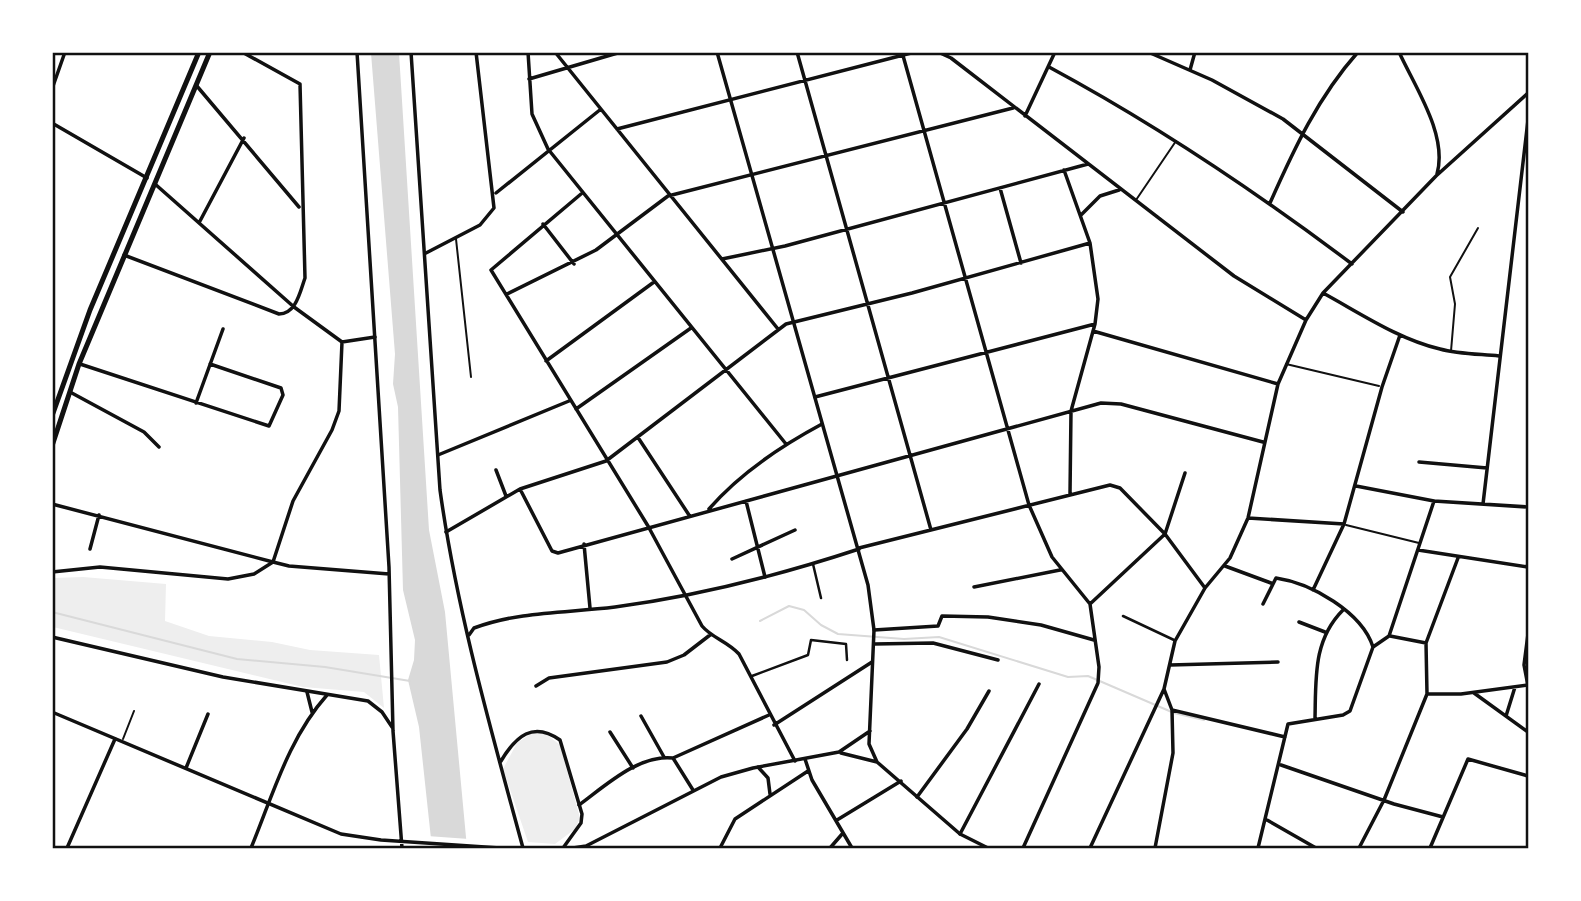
<svg xmlns="http://www.w3.org/2000/svg" width="1581" height="901" font-family="Rubik,sans-serif">
  <rect width="100%" height="100%" fill="#fff"/>
  <!-- green -->
  <path fill="#eee" d="M83,577l83,7 -1,37 44,15 63,6 38,8 69,5 5,53 -20,-16 -61,-5 -250,-60v-49z
    M532,733l14,1 14,11 20,73 -5,11 -20,15 -27,-2 -25,-73 14,-26z"/>
  <!-- water -->
  <path fill="#d9d9d9" d="M371,53h28l30,477 16,82 22,236h-35l-13,-121 -11,-47 6,-20 1,-20 -12,-50 -5,-183 -5,-23 2,-30z"/>
  <!-- pier -->
  <path fill="#fff" d="M427,836l42,3 1,9h-42z"/>
  <g fill="none" stroke-linecap="round" stroke-linejoin="round">
    <!-- stream -->
    <path stroke="#d9d9d9" stroke-width="2" d="M52,612l185,47 88,8 85,14
      M760,621l29,-15 15,4 17,15 17,9 66,5 35,-2 129,40 20,-1 86,37 30,7"/>
    <!-- service -->
    <path stroke="#111" stroke-width="2" d="M1136,200l40,-59
      M456,239l15,138
      M1451,351l4,-47 -5,-27 28,-49
      M1286,364l93,22
      M1346,525l73,18
      M123,739l11,-28"/>
    <!-- pedestrian -->
    <path stroke="#111" stroke-width="2.5" d="M813,564l8,34
      M1123,616l51,24
      M752,676l56,-21 3,-15 35,4 1,16"/>
    <!-- minor -->
    <path stroke="#111" stroke-width="3.5" d="M528,52l4,62 16,35 238,295
      M555,52l223,277
      M797,52l134,478
      M902,52l127,453 23,52 38,47
      M938,52l13,6 283,218 72,44
      M1148,52l64,28 71,39 120,93
      M1399,52c16,35 49,83 38,122
      M1049,67c106,57 206,124 303,197
      M1190,70l5,-18
      M529,79l92,-27
      M196,85l103,122
      M52,89l13,-37
      M1025,116l30,-64
      M52,123l95,55
      M617,129l298,-77
      M1064,170l26,73 8,56 -3,25 -24,87 -1,83
      M1000,188l21,75
      M496,193l105,-84
      M581,194l-90,76 157,256 54,100c10,12 25,15 37,28l56,107
      M1270,203c24,-54 48,-106 88,-151
      M1081,215l19,-19 19,-6
      M200,221l44,-83
      M543,224l31,40
      M426,253l54,-28 14,-17 -18,-156
      M124,255l155,59c17,0 21,-22 26,-36l-5,-194 -58,-32
      M722,259l63,-13 303,-82
      M1323,293c37,20 75,46 117,56 18,5 39,5 59,7
      M507,294l89,-44 72,-54 345,-88
      M1093,331l185,53
      M342,342l33,-5
      M546,361l108,-79
      M80,364l189,62 14,-31 -2,-7 -71,-24
      M70,392l74,40 15,15
      M815,397l280,-73
      M196,403l27,-74
      M576,409l115,-81
      M639,439l50,76
      M438,455l131,-54
      M1419,462l68,6
      M496,470l10,26
      M1356,486l78,15 94,6
      M520,489l32,62 6,2 543,-150 20,1 142,38
      M746,501l19,76
      M52,504l221,58 20,-61 39,-71 7,-19 3,-69 -48,-35 -139,-123
      M1483,504l45,-384
      M709,509c31,-36 72,-63 113,-85
      M1248,518l96,6
      M446,532l74,-43 86,-28 180,-137 126,-31 178,-50
      M584,544l6,64
      M859,548l251,-63 10,3 45,46 40,54
      M90,549l9,-34
      M1418,550l110,17
      M732,559l63,-29
      M1225,566l46,17
      M974,587l86,-17
      M1313,590l31,-66 38,-137 18,-52
      M1090,604l75,-70 20,-61
      M1263,604l13,-26c35,5 86,34 97,69
      M1299,622l26,10
      M874,630l64,-4 4,-10 46,1 53,8 53,15
      M1390,636l36,7
      M874,644l59,-1 65,17
      M1170,665l108,-3
      M536,686l13,-8 118,-16 17,-7 26,-20
      M307,692l5,20
      M1474,693l54,39
      M1427,694h34l67,-9
      M1172,710l113,27
      M641,716l23,41
      M1506,716l9,-29
      M1315,718c1,-40 -2,-78 28,-108
      M774,725l98,-63
      M610,732l23,36
      M673,758l20,32
      M805,759l7,21 40,68
      M1281,765l113,39 49,13
      M758,767l10,11 2,16
      M186,768l22,-54
      M917,797l50,-68 22,-38
      M579,805c26,-19 60,-51 94,-47l96,-43
      M837,820l64,-39
      M1267,820l49,28
      M960,834l79,-150
      M67,848l48,-109
      M251,848c22,-53 37,-109 76,-153
      M720,848l15,-29 73,-48
      M830,848l13,-15
      M1023,848l75,-165 1,-16 -9,-63
      M1090,848l74,-159
      M1155,848l18,-95 -1,-43 -8,-21 11,-48 30,-53 25,-30 18,-40 30,-134 28,-64 17,-27 113,-117 92,-83
      M1258,848l30,-124 55,-9 7,-4 23,-64 16,-11 45,-135
      M1359,848l25,-48 43,-106 -1,-51 32,-85
      M1430,848l38,-89 60,17"/>
    <!-- tertiary -->
    <path stroke="#111" stroke-width="3.5" d="M357,52l32,515 4,164 9,117
      M411,52l29,438c17,122 51,240 83,358
      M717,52l151,533 6,45 -5,114 8,18
      M52,572l48,-5 128,12 26,-5 19,-12 16,4 100,8
      M1528,634l-4,31 4,21
      M469,635l5,-7c46,-17 93,-15 141,-21 83,-11 165,-32 244,-58
      M52,637l171,40 145,24 14,11 10,15
      M52,712l289,122 40,6 119,8
      M841,753l36,9 83,72 28,14
      M501,761c15,-25 32,-40 59,-21l22,74 -1,9 -18,25
      M573,848l13,-2 135,-69 32,-9 86,-16 31,-21"/>
    <!-- primary -->
    <path stroke="#111" stroke-width="5" d="M52,416l38,-106 109,-258
      M52,446l27,-82 131,-312"/>
  </g>
  <!-- border -->
  <rect width="1581" height="901" fill="none" stroke="#ffffff" stroke-width="108"/>
  <rect x="54" y="54" width="1473" height="793" fill="none" stroke="#111" stroke-width="2.5"/>
</svg>
